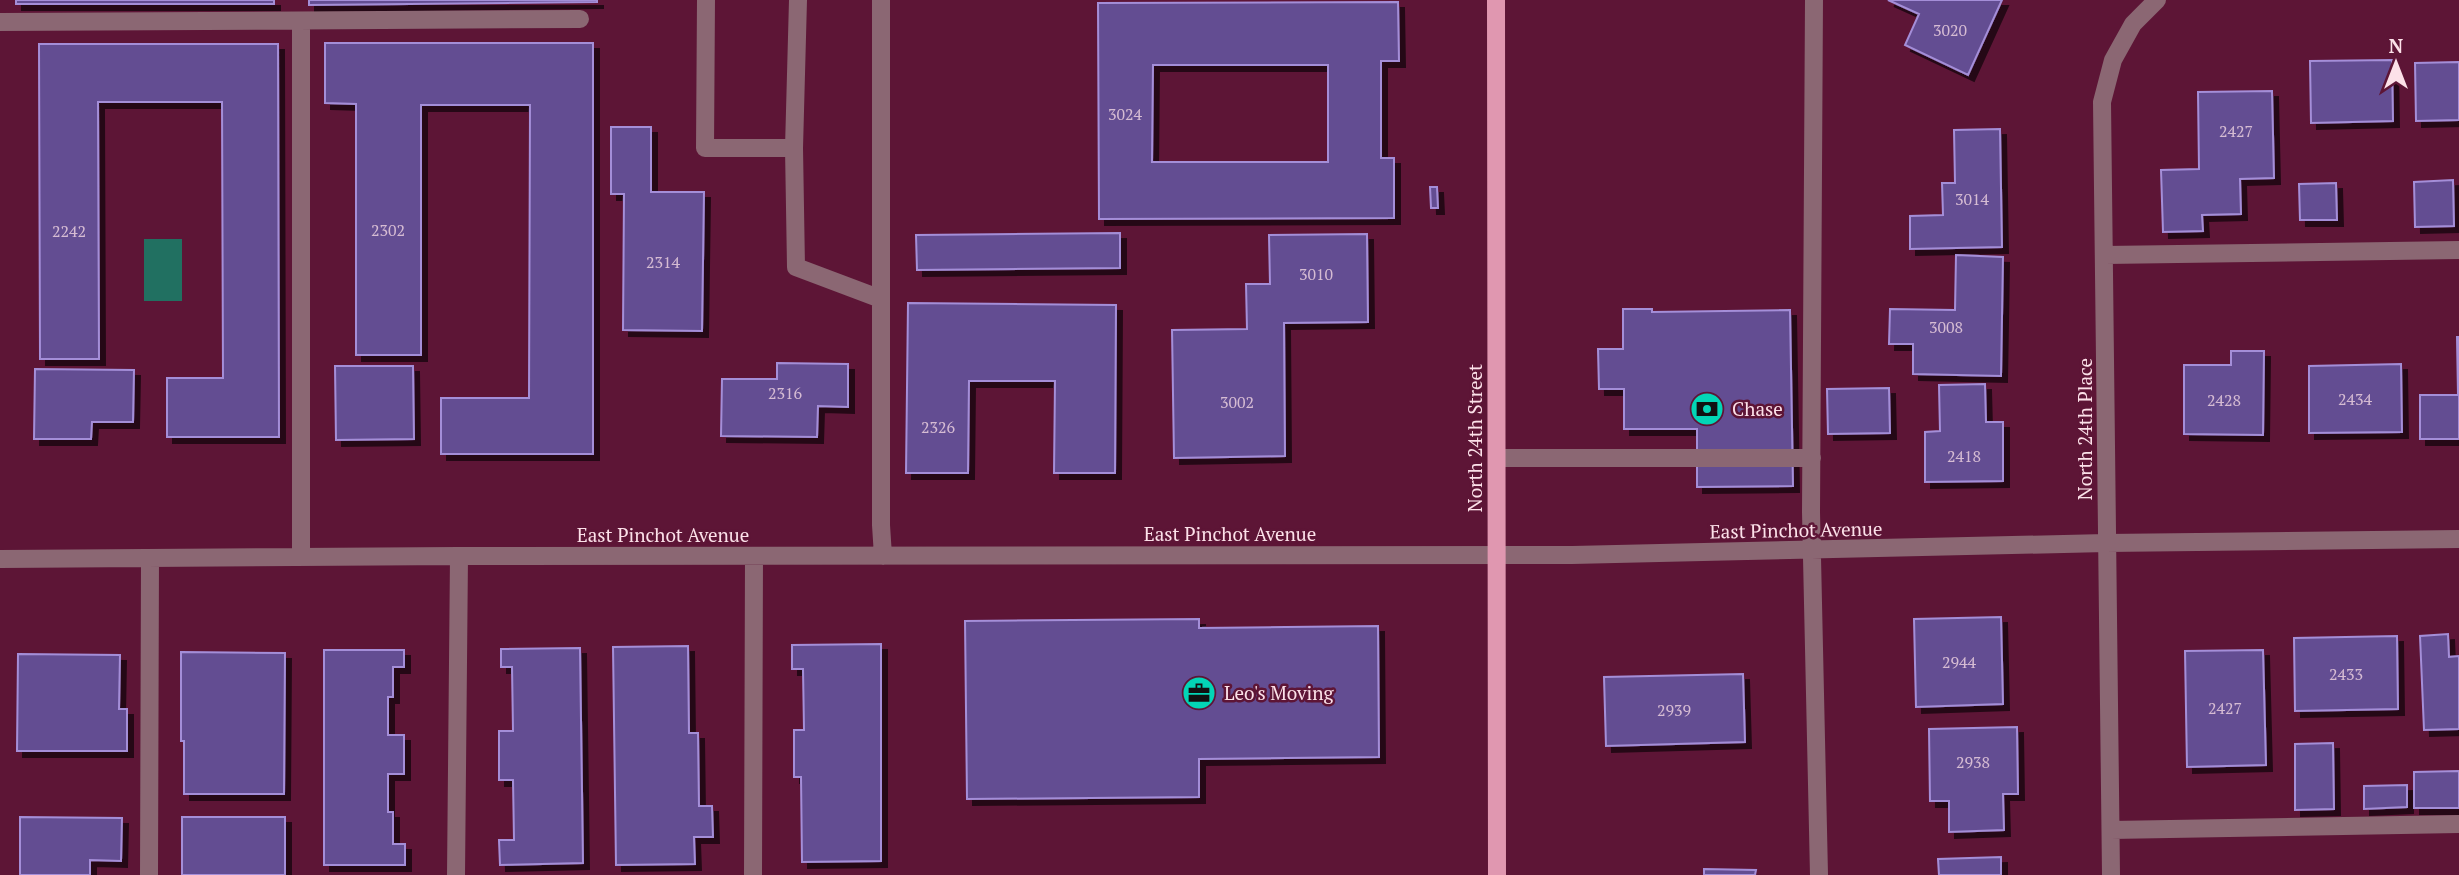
<svg xmlns="http://www.w3.org/2000/svg" width="2459" height="875" font-family="'PT Serif',serif">
  <defs>
    <filter id="shadow"><feDropShadow dx="6" dy="6" stdDeviation="0" flood-color="#0009"/></filter>
  </defs>
  <rect width="100%" height="100%" fill="#5d1536"/>
  <!-- water -->
  <path fill="#217061" d="M144,239h38v62h-38z"/>
  <!-- building -->
  <path fill="#644e92" stroke="#a48ed8" stroke-width="2" fill-rule="evenodd" filter="url(#shadow)" d="M16,0h258v4h-258z
    M309,0h288v2l-288,3z
    M1888,0h114l-34,75 -63,-30 14,-31z
    M1398,2l1,59h-18v97h13v60l-295,1 -1,-216zM1153,65h175v97h-176z
    M325,43h268v411h-152v-56h88l1,-293h-109v250h-65v-251l-31,-1z
    M39,44h239l1,393h-112v-59h56l-1,-276h-124l1,257h-59z
    M2392,60l1,61 -82,2 -1,-62z
    M2459,62v58l-43,1 -1,-58z
    M2272,91l2,87 -34,1 1,35 -39,1 1,16 -40,1 -2,-62 38,-1 -1,-77z
    M611,127h40v65h53l-2,139 -79,-1 1,-136h-13z
    M2000,129l2,118 -92,2v-33l33,-1 -1,-32h13l-1,-53z
    M2453,180l1,46 -39,1 -1,-45z
    M2336,183l1,37h-37l-1,-36z
    M1430,187h7l1,21h-7z
    M1120,233v35l-203,2 -1,-35z
    M1367,234l1,88 -84,1 1,133 -111,2 -2,-128 75,-1 -1,-45h24l-1,-49z
    M1956,255l47,2 -2,119 -88,-2v-30h-24l1,-35 65,1z
    M908,303l208,2 -1,168h-61l1,-92h-86l-1,92h-62z
    M1623,309h29v3l138,-2 3,176 -96,1v-58h-73v-40h-25l-1,-40h25z
    M2457,337h2v102h-39v-44h38z
    M2231,351h33l-1,84 -79,-1v-69h47z
    M777,363l71,1v43l-30,-1 -1,31 -96,-1 1,-57h55z
    M2401,364l1,68 -93,1v-67z
    M335,366h78l1,73 -78,1z
    M35,369l99,1 -1,52h-41l-1,17h-57z
    M1985,384l1,38h17v59l-78,1v-50l15,-1 -1,-46z
    M1889,388l1,45 -62,1 -1,-45z
    M2001,617l2,87 -87,3 -2,-88z
    M1199,619v9l179,-2 1,131 -180,2v38l-232,2 -2,-178z
    M2448,634l1,23 10,-1v73l-35,1 -4,-94z
    M2397,636l1,73 -103,2 -1,-73z
    M881,644v217l-79,1 -1,-85h-7v-47h10l-1,-61h-11v-24z
    M688,646l1,87h9l1,73h13l1,31h-19l1,27 -79,1 -3,-218z
    M580,648l3,215 -83,2 -1,-25h15l-1,-60h-14v-49h14l-1,-64h-11v-18z
    M324,650h80v17h-11v30h-5v38h16v39h-16v38h5v32h12v21h-81z
    M2263,650l3,115 -79,2 -2,-116z
    M181,652l104,1 -1,141h-100v-53h-3z
    M18,654l102,1 -1,54h8v42h-110z
    M1743,674l2,68 -139,4 -2,-69z
    M2017,727l1,67h-15l1,36 -55,2v-31h-19l-1,-72z
    M2333,743l1,66 -39,1v-66z
    M2459,771v37h-45v-36z
    M2407,785v22l-43,2v-23z
    M20,817l102,1 -1,43 -31,-1v15h-70z
    M182,817h103v58h-103z
    M2001,857v18h-62l-1,-16z
    M1704,869l52,1 -1,5h-51z"/>
  <g fill="none" stroke-linecap="round" stroke-linejoin="round">
    <!-- minor -->
    <path stroke="#8b6773" stroke-width="18" d="M706,0l-1,148h89
      M798,0l-4,148 2,119 85,32
      M881,0v525l2,31
      M1814,0l-3,512 8,363
      M301,21v536
      M0,22l580,-3
      M2105,255l354,-5
      M1497,458h315
      M0,559l459,-3 1113,-1 534,-12 353,-4
      M2111,830l348,-6
      M149,875l1,-317
      M456,875l3,-319
      M753,875l1,-319
      M2111,875l-9,-773 11,-42 20,-36 24,-24"/>
    <!-- major -->
    <path stroke="#e097b0" stroke-width="18" d="M1496,0l1,875"/>
  </g>
  <!-- icons -->
  <defs>
    <symbol id="bank-disc" viewBox="-11 -11 22 22"><circle r="9.5" fill="#03d5b6" stroke="#5d1536"/><path d="M-6-4H6V4H-6ZM0-2.3a2.3 2.3 0 1 0 0 4.6a2.3 2.3 0 1 0 0-4.6Z" fill="#111"/></symbol>
    <symbol id="office-disc" viewBox="-11 -11 22 22"><circle r="9.5" fill="#03d5b6" stroke="#5d1536"/><path d="M-6-3h4V-5.5h4V-3h4V5H-6ZM-1-4.5V-3h2v-1.5ZM-6 0V1H6V0Z" fill="#111"/></symbol>
  </defs>
  <g fill-rule="evenodd">
    <use href="#bank-disc" x="1688" y="390" width="38" height="38"/>
    <use href="#office-disc" x="1180" y="674" width="38" height="38"/>
  </g>
  <g text-anchor="middle" stroke-width="5" stroke-linejoin="round" paint-order="stroke">
    <!-- number labels -->
    <g font-size="16" fill="#d6bcd3">
      <text x="1950" y="36">3020</text>
      <text x="1125" y="120">3024</text>
      <text x="2236" y="137">2427</text>
      <text x="1972" y="205">3014</text>
      <text x="388" y="236">2302</text>
      <text x="69" y="237">2242</text>
      <text x="663" y="268">2314</text>
      <text x="1316" y="280">3010</text>
      <text x="1946" y="333">3008</text>
      <text x="785" y="399">2316</text>
      <text x="2355" y="405">2434</text>
      <text x="2224" y="406">2428</text>
      <text x="1237" y="408">3002</text>
      <text x="938" y="433">2326</text>
      <text x="1964" y="462">2418</text>
      <text x="1959" y="668">2944</text>
      <text x="2346" y="680">2433</text>
      <text x="2225" y="714">2427</text>
      <text x="1674" y="716">2939</text>
      <text x="1973" y="768">2938</text>
    </g>
    <!-- poi labels -->
    <g font-size="19" fill="#fce1e9" stroke="#5d1536" text-anchor="start">
      <text x="1732" y="416">Chase</text>
      <text x="1224" y="700">Leo's Moving</text>
    </g>
    <!-- street labels -->
    <g font-size="19" fill="#fce1e9" stroke="#5d1536">
      <text transform="translate(2085 429) rotate(-90)" y="7">North 24th Place</text>
      <text transform="translate(1475 438) rotate(-90)" y="7">North 24th Street</text>
      <text transform="translate(1796 530) rotate(-1)" y="7">East Pinchot Avenue</text>
      <text x="1230" y="541">East Pinchot Avenue</text>
      <text x="663" y="542">East Pinchot Avenue</text>
    </g>
  </g>
  <!-- north arrow -->
  <g transform="translate(2396 63)" stroke="#5d1536" stroke-width="5" paint-order="stroke">
  <path d="M0-5L12 26L0 18L-12 26Z" fill="#fce1e9"/>
  <text y="-10" font-size="19" font-weight="bold" text-anchor="middle" fill="#fce1e9">N</text>
  </g>
</svg>
